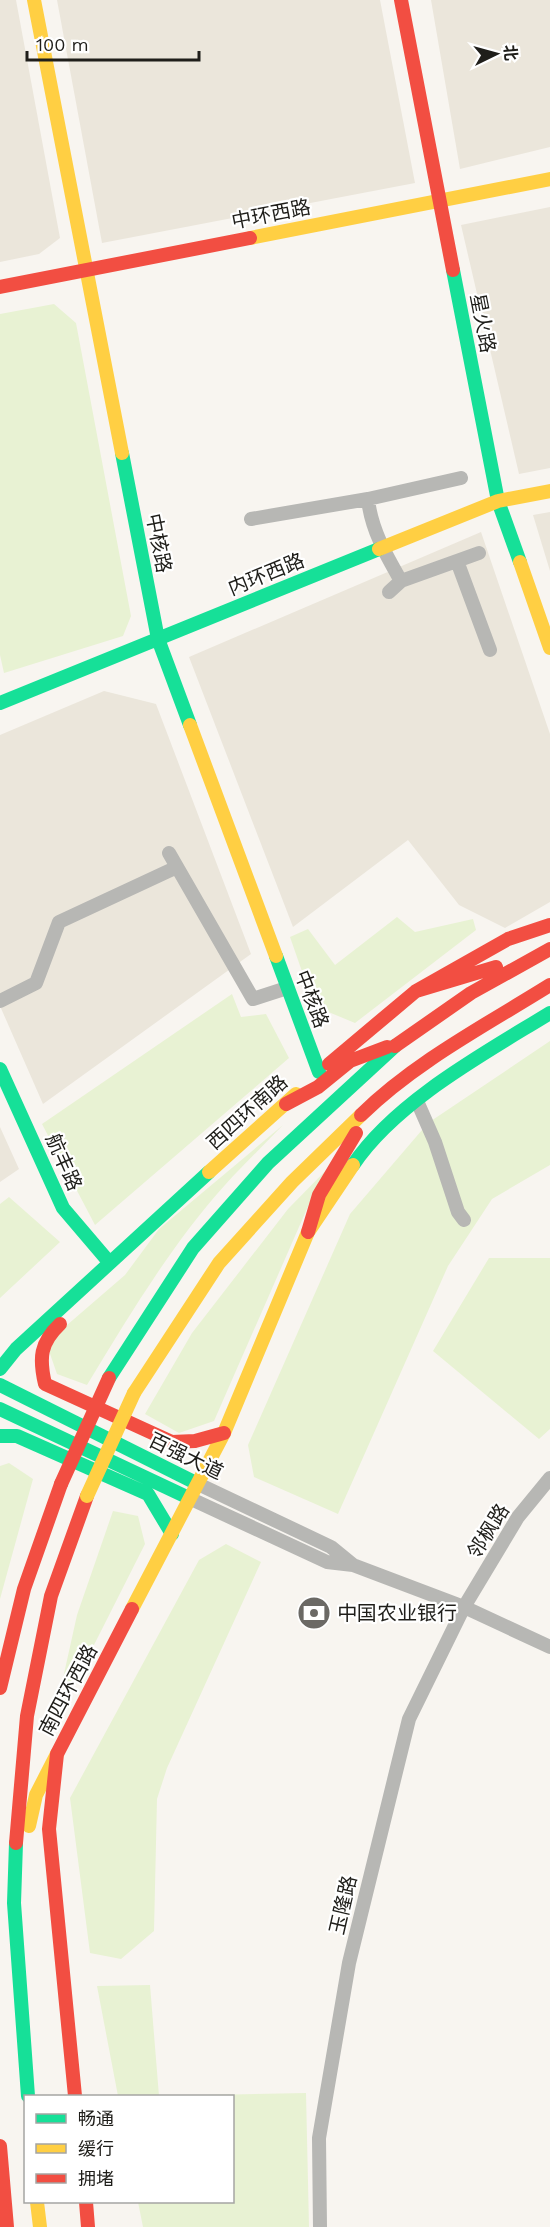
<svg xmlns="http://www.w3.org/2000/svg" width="550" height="2227" font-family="'Work Sans','Noto Sans SC',sans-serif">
  <rect width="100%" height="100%" fill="#f8f5f0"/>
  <!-- built -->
  <path fill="#ebe6db" d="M0,0h16l44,238 -21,16 -39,8z
    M57,0h323l35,183 -313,60z
    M431,0h119v147l-90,22z
    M550,207v261l-31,6 -58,-249z
    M550,512v59l-17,-56z
    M481,532l69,202v168l-45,26 -46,-23 -51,-65 -115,87 -104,-270z
    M104,691l52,13 95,250 -208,150 -43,-98v-271z
    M0,1127l19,42 -19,13z"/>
  <!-- green -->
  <path fill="#e8f2d3" d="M54,304l22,19 55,293 -8,20 -119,37 -4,-18v-341z
    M397,917l18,15 58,-13 3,11 -121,93 -41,-17 -24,-69 18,-8 27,36z
    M232,994l9,23 25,-3 23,44 -194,167 -53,-101z
    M550,1041v124l-58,34 -44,67 -110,248 -84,-37 -6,-32 102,-231 78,-91z
    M283,1125c-19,20 -39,39 -58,60 -54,60 -96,131 -138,200l-30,-11 -9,-26 4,-10 73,-63 34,-46z
    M337,1159l-24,36 -99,226 -35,12 -34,-19 47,-81 96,-124z
    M9,1197l51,45 -60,56v-94z
    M489,1258h61v171l-11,10 -106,-88z
    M9,1463l24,16 -33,120v-133z
    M113,1511l25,5 7,28 -93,184 25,-113z
    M226,1544l35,18 -94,206 -10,31 -3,132 -33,28 -31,-6 -20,-155 129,-238z
    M150,1985l9,111 147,-3 3,134h-166l-5,-25h94v-106h-114l-21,-110z"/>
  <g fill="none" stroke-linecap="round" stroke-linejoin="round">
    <!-- street -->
    <path stroke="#b7b7b4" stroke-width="14" d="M368,499c3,30 18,56 33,82
      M251,519l117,-20 93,-21
      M457,561l33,89
      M389,592l12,-11 78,-28
      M169,853l84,146 34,-11
      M0,1001l36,-18 23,-61 116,-54
      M417,1101l18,41 23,70 6,8
      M196,1483l135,64 22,18
      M189,1498l138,64 26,3 111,42 86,40
      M320,2227l-1,-89 30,-175 60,-244 55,-112 54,-90 32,-39"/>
    <!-- fast -->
    <path stroke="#16e098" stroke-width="14" d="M453,270l45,231 22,61
      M122,453l36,186 32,86
      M0,703l379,-154
      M276,956l43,116
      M0,1069l63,139 46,54
      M353,1165c43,-64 132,-112 197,-152
      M0,1369l16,-20 193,-177
      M109,1378l84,-130 75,-85 127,-117
      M0,1385l196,98
      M0,1409l189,89
      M0,1436h17l131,58 24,40
      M16,1843l-2,60 14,193"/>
    <!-- slow -->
    <path stroke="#ffcf43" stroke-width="14" d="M34,0l88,453
      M250,238l300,-59
      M379,549l119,-48 52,-10
      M520,562l30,86
      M190,725l86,231
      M209,1172l87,-78
      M134,1393l85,-130 73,-81 69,-67
      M132,1609l92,-176 84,-201 45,-67
      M29,1826l7,-31 21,-41
      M37,2202l3,25"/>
    <!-- jam -->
    <path stroke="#f24e42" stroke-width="14" d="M401,0l52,270
      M0,287l250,-49
      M416,991l80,-24
      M395,1046l76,-53 79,-44
      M329,1064l87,-73 92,-52 42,-14
      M286,1104l32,-17 32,-26 37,-14
      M361,1115c54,-53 125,-90 189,-130
      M308,1232l11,-37 37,-62
      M60,1324c-20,19 -21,34 -15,60l127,58 23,-1 29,-8
      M0,1688l24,-99 37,-105
      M16,1843l11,-127 24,-120 36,-100
      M75,2096l-26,-267 8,-75 75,-145
      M0,2146l7,81
      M86,2202l2,25"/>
    <!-- slow-bridge -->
    <path stroke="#ffcf43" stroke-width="14" d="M87,1496l47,-103"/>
    <!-- jam-bridge -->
    <path stroke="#f24e42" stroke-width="14" d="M61,1484l48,-106"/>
  </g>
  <!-- icons -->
  <defs>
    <symbol id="bank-disc" viewBox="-11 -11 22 22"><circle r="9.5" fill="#6b6965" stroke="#fff"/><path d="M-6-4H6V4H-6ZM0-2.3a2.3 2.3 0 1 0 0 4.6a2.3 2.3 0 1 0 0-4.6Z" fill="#fff"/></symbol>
  </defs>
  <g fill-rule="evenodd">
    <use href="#bank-disc" x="295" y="1594" width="38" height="38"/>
  </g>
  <g text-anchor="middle" stroke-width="4.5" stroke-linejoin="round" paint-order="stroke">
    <!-- street labels -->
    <g font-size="20" fill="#1f1e1a" stroke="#fff">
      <text transform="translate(271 214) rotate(-11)" y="7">中环西路</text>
      <text transform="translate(483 323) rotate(79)" y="7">星火路</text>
      <text transform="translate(159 543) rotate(79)" y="7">中核路</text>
      <text transform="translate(266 574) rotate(-22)" y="7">内环西路</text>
      <text transform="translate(312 999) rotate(69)" y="7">中核路</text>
      <text transform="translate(247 1112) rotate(-42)" y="7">西四环南路</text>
      <text transform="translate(64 1162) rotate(66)" y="7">航丰路</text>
      <text transform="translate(186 1456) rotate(26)" y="7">百强大道</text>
      <text transform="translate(488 1531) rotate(-58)" y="7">邻枫路</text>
      <text transform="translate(68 1690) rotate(-62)" y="7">南四环西路</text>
      <text transform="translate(343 1905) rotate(-77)" y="7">玉隆路</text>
    </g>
    <!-- poi labels -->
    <g font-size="20" fill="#1f1e1a" stroke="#fff" text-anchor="start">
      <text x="337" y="1620">中国农业银行</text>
    </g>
  </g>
  <!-- legend -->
  <rect x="24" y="2095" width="210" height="108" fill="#ffffff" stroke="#a5a5a3" stroke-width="1.5"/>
  <rect x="36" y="2114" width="30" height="9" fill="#16e098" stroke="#a5a5a3" stroke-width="1.5"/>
  <text x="78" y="2125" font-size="18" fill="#1f1e1a">畅通</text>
  <rect x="36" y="2144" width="30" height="9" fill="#ffcf43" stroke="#a5a5a3" stroke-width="1.5"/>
  <text x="78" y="2155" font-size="18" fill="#1f1e1a">缓行</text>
  <rect x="36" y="2174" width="30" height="9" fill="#f24e42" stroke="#a5a5a3" stroke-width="1.5"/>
  <text x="78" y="2185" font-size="18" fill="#1f1e1a">拥堵</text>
  <!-- north arrow -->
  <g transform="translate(496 54) rotate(85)" stroke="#ffffff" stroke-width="4.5" paint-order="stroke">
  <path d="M0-4.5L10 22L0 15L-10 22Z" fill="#1f1e1a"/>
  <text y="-9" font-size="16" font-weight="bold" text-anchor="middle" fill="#1f1e1a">北</text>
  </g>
  <!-- scale -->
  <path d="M27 51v9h172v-9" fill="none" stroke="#1f1e1a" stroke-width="3"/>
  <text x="36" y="51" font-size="18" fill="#1f1e1a" stroke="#ffffff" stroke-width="4.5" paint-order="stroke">100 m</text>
</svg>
